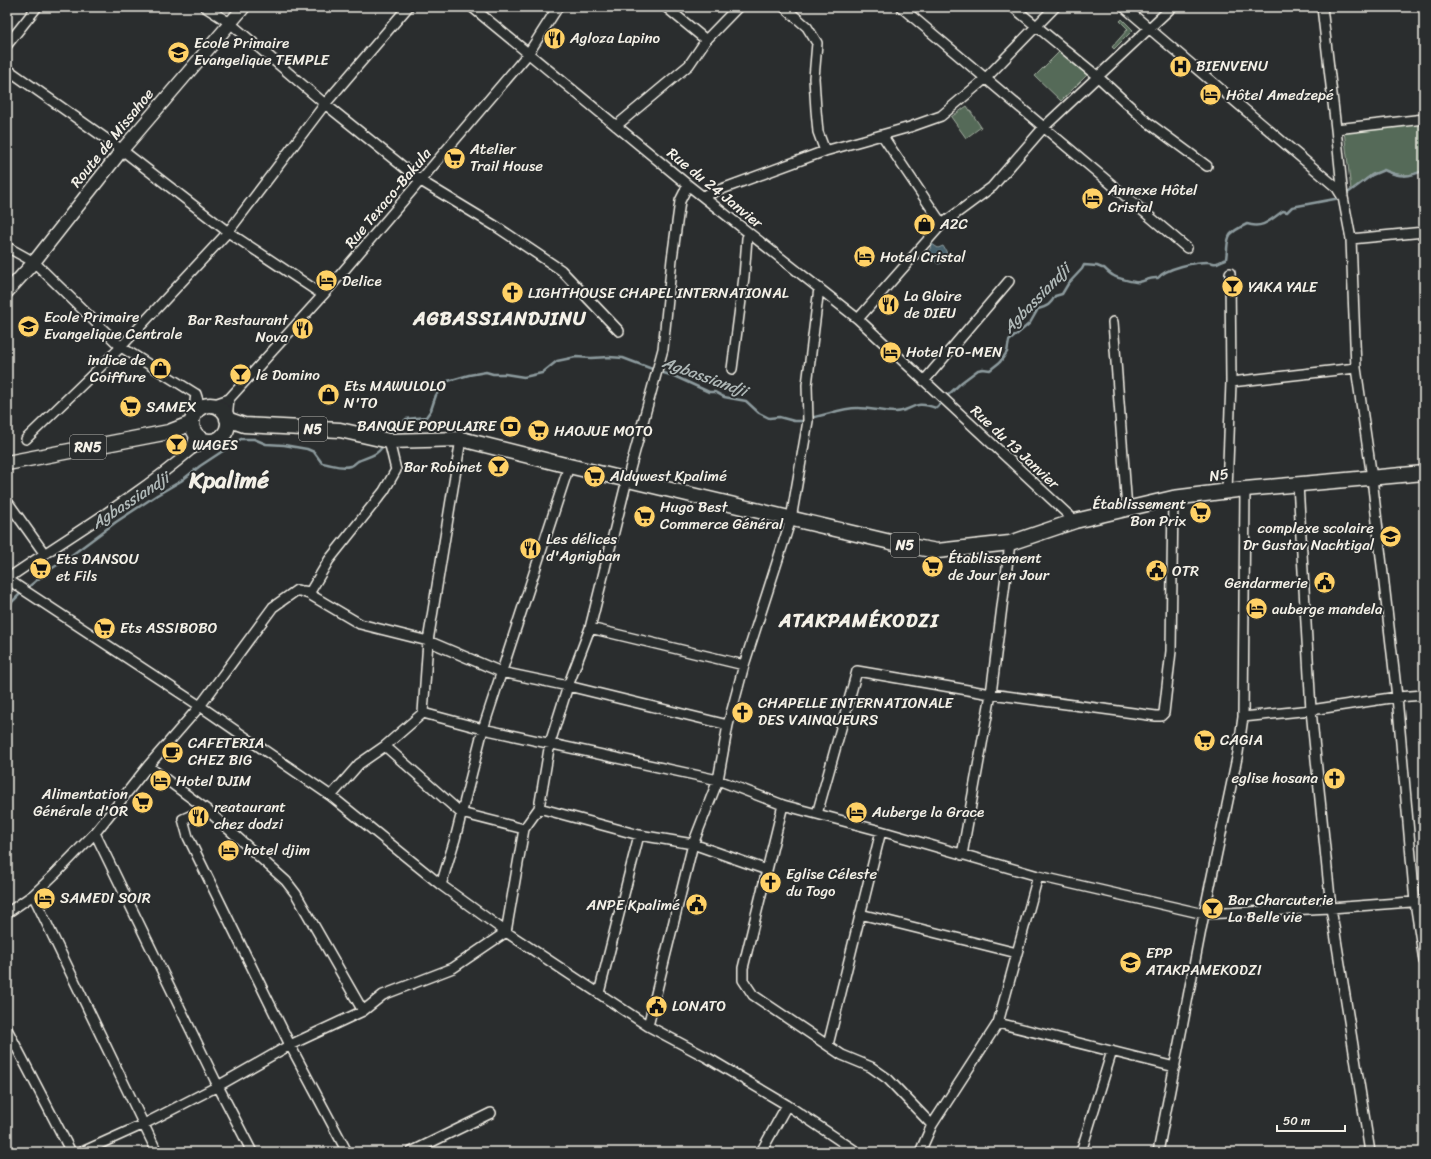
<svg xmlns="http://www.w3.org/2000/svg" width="1431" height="1159" font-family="Sriracha,sans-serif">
  <rect width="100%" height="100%" fill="#2a2d2e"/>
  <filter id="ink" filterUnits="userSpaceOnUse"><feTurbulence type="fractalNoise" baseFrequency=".025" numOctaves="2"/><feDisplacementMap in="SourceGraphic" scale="8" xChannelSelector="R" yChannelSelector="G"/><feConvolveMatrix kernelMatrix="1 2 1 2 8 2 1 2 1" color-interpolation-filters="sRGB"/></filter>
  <g filter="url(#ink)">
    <!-- green -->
    <path fill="#546b58" stroke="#a4aea0" d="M1122,19l11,11 -19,19 -2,-2 16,-18 -8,-8z
      M1059,52l28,23 -26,26 -26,-25z
      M967,106l14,21 -15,11 -15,-21z
      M1424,121v49c-15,7 -25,6 -40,0l-12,4 -21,16 -7,-59z"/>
    <!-- water -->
    <path fill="#48626d" stroke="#8d9b9e" d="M932,244l6,4 5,-2 3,5 1,5 -5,7 -4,1 -10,-10z"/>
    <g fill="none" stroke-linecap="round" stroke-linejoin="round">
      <!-- stream -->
      <path stroke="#8d9b9e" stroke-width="2.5" d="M1345,195l27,-20 12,-5c15,7 25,8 40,0
        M660,372l14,4 35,16h6l9,5 22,4 13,12 10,5 10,-1 15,4h12
        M946,397l16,-15 16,-12 5,-1 7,1 10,-8 7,-10 2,-11 21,-18 8,-14c9,-2 13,-5 17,-13l7,-2 6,-10 14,-15 2,-4 13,1 5,2h2c3,3 6,6 10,8 3,2 22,7 25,6 7,-1 11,-5 19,-4 8,-10 37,-16 50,-16 3,0 7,2 9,1 3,-1 6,-3 9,-4 3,-23 -2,-24 21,-35 16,5 23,-4 36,-13l4,1 5,-5 48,-9
        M810,418c17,-3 31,-10 48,-10 12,0 26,4 37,4 19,-1 17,-13 41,-4l7,-7
        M385,436l1,-2 12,-6 8,-9 20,-2 5,-7 5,-15 12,-14 21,-6 17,-3 7,2h12l19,3 18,-4 15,-12 19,-4 15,1 18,-1 14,1 32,12
        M26,589l22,-18 17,-11 51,-38 41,-27 24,-14 19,-15 41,-27h13l12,5 18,1 23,4 7,3 8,11c9,1 19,6 28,3 3,0 5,-3 8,-5 9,-4 22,-6 25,-17
        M7,607l15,-15"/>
      <defs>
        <path id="minor" d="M205,7l25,16 95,81 96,77 76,46 64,43 58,61
          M472,7l216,178 170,134 217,202
          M666,7l40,33
          M784,7l23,20 10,16 -3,35 2,32 2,22 7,19
          M901,7l286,241
          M1013,7l84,69 49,45 61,45
          M1124,7l213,181 5,8
          M1322,7l14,122 7,68 8,42 5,129 16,110 25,219 18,205 9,59
          M7,45l30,-38
          M7,69l115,81 106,82 95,63
          M616,126l73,-61 17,-25 32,-33
          M1336,129l88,-10
          M882,135l60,89
          M703,196l122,-45 85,-24 31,-11 45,-38 69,-71
          M1351,239l73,-7
          M7,247l27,15 87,85 75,47
          M858,319l84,-95 50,-37 52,-60 128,-120
          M1113,322l14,187
          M732,369l12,-92 3,-39 3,-4
          M924,381l85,-100
          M1231,382l125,-14
          M212,405l17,-6 94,-104 205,-241 30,-47
          M227,419l2,-20
          M192,423l4,-29 4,13
          M195,434l-4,16 15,-9
          M26,439l95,-92 107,-115 97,-128 83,-97
          M1298,484l13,226 20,198 39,244
          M1227,491l4,-109 -1,-109
          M7,501l37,52
          M7,579l193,127 131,90 110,89 65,47 142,94 60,32 79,47 70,47
          M7,579c62,-43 127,-80 184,-129
          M303,591l7,1 19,-32 55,-69 12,-21 -7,-29
          M590,628l154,37
          M423,713l60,16 235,51 65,25 98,26 157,45 166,38 127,-6 93,-7
          M1243,717l68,-7 86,-13 27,-2
          M385,746l76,67 63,16
          M148,766l58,43 80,72 10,13 67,117 20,-16 70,-27 53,-36 18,-103 15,-21 11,-65 18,-57 22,-58 37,-148 36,-131 9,-90 8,-58 8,-16
          M331,796l28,-32 26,-18 38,-33 5,-72 33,-202
          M783,805l-40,163v12l10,15 89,60 29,12 17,12 44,46
          M539,808l100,27 54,9 74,26
          M206,809l-23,10 5,18 102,208 57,107
          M817,814l40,-143 134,23 165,22h5l3,-3 7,-62 2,-153
          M95,833l123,253 34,66
          M962,855l29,-161 19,-151
          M441,885l14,-46 28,-110 86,-263
          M33,895l124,257
          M7,913l26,-18 22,-21 40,-41 53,-67 52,-60 73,-99 24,-17 12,4 51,30 68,17 73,31 67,14 160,39
          M860,914l157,39
          M599,993l40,-158
          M998,1023l177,44
          M648,1026l45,-182 25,-64 10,-55 16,-60 47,-146 17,-98 -1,-36 12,-97
          M7,1029l64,123
          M828,1045l53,-214
          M82,1152l62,-28 74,-38 72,-41 73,-34
          M411,1152l80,-39
          M761,1152l26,-47
          M920,1152l12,-27 66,-102 40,-147
          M1081,1152l31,-101
          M1158,1152l46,-238 34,-161 5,-36 2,-228"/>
        <path id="secondary" d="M7,292l27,-30 88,-112 122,-143"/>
        <path id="primary" d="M192 423a18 18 0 1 1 36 0a18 18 0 1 1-36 0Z
          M227,419l17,6 96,5 49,11 72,-2 108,27 330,78 38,7 73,-8 65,-22 98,-23 72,-9 179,-16
          M7,463l162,-31 23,-9"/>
      </defs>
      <!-- minor casing -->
      <use href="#minor" stroke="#f4f1e8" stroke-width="12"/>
      <!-- secondary casing -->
      <use href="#secondary" stroke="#f4f1e8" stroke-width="15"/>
      <!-- primary casing -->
      <use href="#primary" stroke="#f4f1e8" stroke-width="17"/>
      <!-- minor -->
      <use href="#minor" stroke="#2a2d2e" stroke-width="9"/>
      <!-- secondary -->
      <use href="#secondary" stroke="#2a2d2e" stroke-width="12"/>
      <!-- primary -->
      <use href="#primary" stroke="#2a2d2e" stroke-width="14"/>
    </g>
  </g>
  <!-- icons -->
  <defs>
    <symbol id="restaurant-disc" viewBox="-11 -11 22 22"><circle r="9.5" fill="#ffd166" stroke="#2a2d2e"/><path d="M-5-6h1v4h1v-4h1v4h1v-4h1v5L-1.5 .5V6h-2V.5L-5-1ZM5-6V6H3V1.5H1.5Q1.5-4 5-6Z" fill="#111"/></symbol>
    <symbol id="school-disc" viewBox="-11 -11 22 22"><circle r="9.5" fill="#ffd166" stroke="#2a2d2e"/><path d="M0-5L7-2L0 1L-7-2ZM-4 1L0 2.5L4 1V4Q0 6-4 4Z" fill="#111"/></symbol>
    <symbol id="hospital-disc" viewBox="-11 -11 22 22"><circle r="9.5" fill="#ffd166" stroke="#2a2d2e"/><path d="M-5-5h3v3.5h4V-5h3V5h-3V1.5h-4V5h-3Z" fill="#111"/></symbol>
    <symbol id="hotel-disc" viewBox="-11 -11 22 22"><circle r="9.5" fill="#ffd166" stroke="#2a2d2e"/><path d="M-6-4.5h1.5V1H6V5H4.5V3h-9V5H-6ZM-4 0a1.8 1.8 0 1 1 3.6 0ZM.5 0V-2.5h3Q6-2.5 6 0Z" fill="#111"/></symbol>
    <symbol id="supermarket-disc" viewBox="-11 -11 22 22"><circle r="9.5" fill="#ffd166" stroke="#2a2d2e"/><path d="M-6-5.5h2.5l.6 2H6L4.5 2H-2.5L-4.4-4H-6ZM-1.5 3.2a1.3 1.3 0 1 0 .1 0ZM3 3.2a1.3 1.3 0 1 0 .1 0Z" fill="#111"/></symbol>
    <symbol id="shop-disc" viewBox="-11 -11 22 22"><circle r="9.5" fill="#ffd166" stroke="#2a2d2e"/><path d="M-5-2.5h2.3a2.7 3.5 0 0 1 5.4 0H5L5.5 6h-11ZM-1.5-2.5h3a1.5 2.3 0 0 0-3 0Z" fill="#111"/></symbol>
    <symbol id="bar-disc" viewBox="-11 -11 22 22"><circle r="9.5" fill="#ffd166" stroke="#2a2d2e"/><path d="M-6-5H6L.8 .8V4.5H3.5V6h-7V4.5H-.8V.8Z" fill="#111"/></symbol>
    <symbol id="church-disc" viewBox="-11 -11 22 22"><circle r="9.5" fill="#ffd166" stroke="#2a2d2e"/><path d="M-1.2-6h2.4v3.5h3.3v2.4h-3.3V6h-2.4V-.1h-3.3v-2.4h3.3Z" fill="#111"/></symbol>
    <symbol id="bank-disc" viewBox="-11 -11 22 22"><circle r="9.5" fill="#ffd166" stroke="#2a2d2e"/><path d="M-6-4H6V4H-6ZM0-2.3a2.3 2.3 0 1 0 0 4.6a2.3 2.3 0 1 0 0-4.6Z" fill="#111"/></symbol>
    <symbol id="civic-disc" viewBox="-11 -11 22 22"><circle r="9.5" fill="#ffd166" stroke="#2a2d2e"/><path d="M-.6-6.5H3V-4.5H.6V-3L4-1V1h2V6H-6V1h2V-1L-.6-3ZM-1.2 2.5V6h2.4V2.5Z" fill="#111"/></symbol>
    <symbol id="cafe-disc" viewBox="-11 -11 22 22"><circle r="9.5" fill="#ffd166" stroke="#2a2d2e"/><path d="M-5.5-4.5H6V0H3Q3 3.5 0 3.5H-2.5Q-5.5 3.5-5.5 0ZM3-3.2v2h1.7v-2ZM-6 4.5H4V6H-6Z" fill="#111"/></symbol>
  </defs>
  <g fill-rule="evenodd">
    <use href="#restaurant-disc" x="542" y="26" width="25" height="25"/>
    <use href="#school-disc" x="166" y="40" width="25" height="25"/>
    <use href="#hospital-disc" x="1168" y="54" width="25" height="25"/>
    <use href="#hotel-disc" x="1198" y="82" width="25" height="25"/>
    <use href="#supermarket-disc" x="442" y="146" width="25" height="25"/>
    <use href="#hotel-disc" x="1080" y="186" width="25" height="25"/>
    <use href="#shop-disc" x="912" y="212" width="25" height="25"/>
    <use href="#hotel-disc" x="852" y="244" width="25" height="25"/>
    <use href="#hotel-disc" x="314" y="268" width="25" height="25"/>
    <use href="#bar-disc" x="1220" y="274" width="25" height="25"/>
    <use href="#church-disc" x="500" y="280" width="25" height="25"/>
    <use href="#restaurant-disc" x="876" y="292" width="25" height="25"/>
    <use href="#school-disc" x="16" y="314" width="25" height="25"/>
    <use href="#restaurant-disc" x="290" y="316" width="25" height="25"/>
    <use href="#hotel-disc" x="878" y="340" width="25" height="25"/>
    <use href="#shop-disc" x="148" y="356" width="25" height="25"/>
    <use href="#bar-disc" x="228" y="362" width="25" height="25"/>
    <use href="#shop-disc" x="316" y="382" width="25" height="25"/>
    <use href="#supermarket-disc" x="118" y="394" width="25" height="25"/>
    <use href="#bank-disc" x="498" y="414" width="25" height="25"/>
    <use href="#supermarket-disc" x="526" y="418" width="25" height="25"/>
    <use href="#bar-disc" x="164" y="432" width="25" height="25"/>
    <use href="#bar-disc" x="486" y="454" width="25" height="25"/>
    <use href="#supermarket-disc" x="582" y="464" width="25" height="25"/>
    <use href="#supermarket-disc" x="1188" y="500" width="25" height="25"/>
    <use href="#supermarket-disc" x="632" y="504" width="25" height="25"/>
    <use href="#school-disc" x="1378" y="524" width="25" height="25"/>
    <use href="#restaurant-disc" x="518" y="536" width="25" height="25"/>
    <use href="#supermarket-disc" x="920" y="554" width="25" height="25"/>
    <use href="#supermarket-disc" x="28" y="556" width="25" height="25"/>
    <use href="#civic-disc" x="1144" y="558" width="25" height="25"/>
    <use href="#civic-disc" x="1312" y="570" width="25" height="25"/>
    <use href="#hotel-disc" x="1244" y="596" width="25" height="25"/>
    <use href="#supermarket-disc" x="92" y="616" width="25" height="25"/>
    <use href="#church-disc" x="730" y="700" width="25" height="25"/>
    <use href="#supermarket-disc" x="1192" y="728" width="25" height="25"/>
    <use href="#cafe-disc" x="160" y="740" width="25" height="25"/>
    <use href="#church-disc" x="1322" y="766" width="25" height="25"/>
    <use href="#hotel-disc" x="148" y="768" width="25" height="25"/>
    <use href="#supermarket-disc" x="130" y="790" width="25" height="25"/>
    <use href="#hotel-disc" x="844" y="800" width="25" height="25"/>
    <use href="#restaurant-disc" x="186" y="804" width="25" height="25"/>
    <use href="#hotel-disc" x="216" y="838" width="25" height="25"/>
    <use href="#church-disc" x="758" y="870" width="25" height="25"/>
    <use href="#hotel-disc" x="32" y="886" width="25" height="25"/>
    <use href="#civic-disc" x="684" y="892" width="25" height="25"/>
    <use href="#bar-disc" x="1200" y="896" width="25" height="25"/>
    <use href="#school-disc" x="1118" y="950" width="25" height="25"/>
    <use href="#civic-disc" x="644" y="994" width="25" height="25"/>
  </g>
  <g text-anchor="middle" stroke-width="4" stroke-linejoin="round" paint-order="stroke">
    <!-- shield labels -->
    <g fill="#2a2d2e" stroke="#b7b6b0" stroke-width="1">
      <rect x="299" y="417" width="28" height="24" rx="3"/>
      <rect x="70" y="435" width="36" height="24" rx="3"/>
      <rect x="891" y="533" width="28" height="24" rx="3"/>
    </g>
    <g font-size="14" font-weight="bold" fill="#f4f1e8">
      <text x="313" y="434">N5</text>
      <text x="88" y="452">RN5</text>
      <text x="905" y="550">N5</text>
    </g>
    <!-- poi labels -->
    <g font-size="15" fill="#f4f1e8" stroke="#2a2d2e" text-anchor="start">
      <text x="570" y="43">Agloza Lapino</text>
      <text x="194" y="48">Ecole Primaire<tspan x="194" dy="17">Evangelique TEMPLE</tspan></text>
      <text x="1196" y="71">BIENVENU</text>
      <text x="1226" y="100">Hôtel Amedzepé</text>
      <text x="470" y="154">Atelier<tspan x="470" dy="17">Trail House</tspan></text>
      <text x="1108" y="195">Annexe Hôtel<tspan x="1108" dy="17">Cristal</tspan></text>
      <text x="940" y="229">A2C</text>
      <text x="880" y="262">Hotel Cristal</text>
      <text x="342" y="286">Delice</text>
      <text x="1248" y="292">YAKA YALE</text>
      <text x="528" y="298">LIGHTHOUSE CHAPEL INTERNATIONAL</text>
      <text x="904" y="301">La Gloire<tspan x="904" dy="17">de DIEU</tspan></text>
      <text x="44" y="322">Ecole Primaire<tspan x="44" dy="17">Evangelique Centrale</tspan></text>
      <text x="288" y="325" text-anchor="end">Bar Restaurant<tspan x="288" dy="17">Nova</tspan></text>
      <text x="906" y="357">Hotel FO-MEN</text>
      <text x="146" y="365" text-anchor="end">indice de<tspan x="146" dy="17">Coiffure</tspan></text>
      <text x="256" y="380">le Domino</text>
      <text x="344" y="391">Ets MAWULOLO<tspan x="344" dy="17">N'TO</tspan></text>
      <text x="146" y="412">SAMEX</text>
      <text x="496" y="431" text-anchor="end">BANQUE POPULAIRE</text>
      <text x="554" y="436">HAOJUE MOTO</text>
      <text x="192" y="450">WAGES</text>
      <text x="482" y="472" text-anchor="end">Bar Robinet</text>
      <text x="610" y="481">Aldywest Kpalimé</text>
      <text x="1186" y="509" text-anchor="end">Établissement<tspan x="1186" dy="17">Bon Prix</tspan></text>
      <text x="660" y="512">Hugo Best<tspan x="660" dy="17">Commerce Général</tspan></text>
      <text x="1374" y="533" text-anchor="end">complexe scolaire<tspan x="1374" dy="17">Dr Gustav Nachtigal</tspan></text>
      <text x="546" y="544">Les délices<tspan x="546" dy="17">d'Agnigban</tspan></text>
      <text x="948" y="563">Établissement<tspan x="948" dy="17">de Jour en Jour</tspan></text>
      <text x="56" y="564">Ets DANSOU<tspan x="56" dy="17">et Fils</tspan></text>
      <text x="1172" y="576">OTR</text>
      <text x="1308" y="588" text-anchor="end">Gendarmerie</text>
      <text x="1272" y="614">auberge mandela</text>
      <text x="120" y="633">Ets ASSIBOBO</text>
      <text x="758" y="708">CHAPELLE INTERNATIONALE<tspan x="758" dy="17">DES VAINQUEURS</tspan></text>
      <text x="1220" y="745">CAGIA</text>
      <text x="188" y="748">CAFETERIA<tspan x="188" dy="17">CHEZ BIG</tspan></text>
      <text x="1318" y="783" text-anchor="end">eglise hosana</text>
      <text x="176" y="786">Hotel DJIM</text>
      <text x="128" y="799" text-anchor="end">Alimentation<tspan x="128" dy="17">Générale d'OR</tspan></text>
      <text x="214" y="812">reataurant<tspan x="214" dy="17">chez dodzi</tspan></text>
      <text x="872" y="817">Auberge la Grace</text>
      <text x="244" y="855">hotel djim</text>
      <text x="786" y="879">Eglise Céleste<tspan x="786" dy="17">du Togo</tspan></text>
      <text x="60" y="903">SAMEDI SOIR</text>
      <text x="1228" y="905">Bar Charcuterie<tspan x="1228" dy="17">La Belle vie</tspan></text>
      <text x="680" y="910" text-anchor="end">ANPE Kpalimé</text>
      <text x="1146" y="958">EPP<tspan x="1146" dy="17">ATAKPAMEKODZI</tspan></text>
      <text x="672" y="1011">LONATO</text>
    </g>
    <!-- street labels -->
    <g font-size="15" fill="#f4f1e8" stroke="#2a2d2e">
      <text transform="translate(112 138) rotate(-51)" y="5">Route de Missahoe</text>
      <text transform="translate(715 188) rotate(39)" y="5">Rue du 24 Janvier</text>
      <text transform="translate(388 198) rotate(-50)" y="5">Rue Texaco-Bakula</text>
      <text transform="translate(1015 447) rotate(43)" y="5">Rue du 13 Janvier</text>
      <text transform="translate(1219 475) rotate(-8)" y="5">N5</text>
    </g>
    <!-- water labels -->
    <g font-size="16" font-style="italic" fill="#afb8b7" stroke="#2a2d2e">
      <text transform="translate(1036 298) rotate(-46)" y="6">Agbassiandji</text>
      <text transform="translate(705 376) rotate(20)" y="6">Agbassiandji</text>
      <text transform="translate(130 500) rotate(-33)" y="6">Agbassiandji</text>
    </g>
    <!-- district labels -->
    <g font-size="19" font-weight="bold" letter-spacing="1" fill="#f4f1e8" stroke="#2a2d2e">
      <text x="500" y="325">AGBASSIANDJINU</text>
      <text x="859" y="627">ATAKPAMÉKODZI</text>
    </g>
    <!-- town labels -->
    <g font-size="23" font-weight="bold" fill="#f4f1e8" stroke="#2a2d2e">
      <text x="229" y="488">Kpalimé</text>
    </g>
  </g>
  <!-- margin -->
  <rect width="1431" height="1159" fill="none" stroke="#2a2d2e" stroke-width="24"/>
  <rect x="12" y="12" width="1407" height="1135" fill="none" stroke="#f4f1e8" stroke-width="1.5" filter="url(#ink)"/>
  <!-- scale -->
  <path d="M1277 1125v6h68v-6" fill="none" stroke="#f4f1e8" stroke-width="2"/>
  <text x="1283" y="1125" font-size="12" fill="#f4f1e8" stroke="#2a2d2e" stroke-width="3" paint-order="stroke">50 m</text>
</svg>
